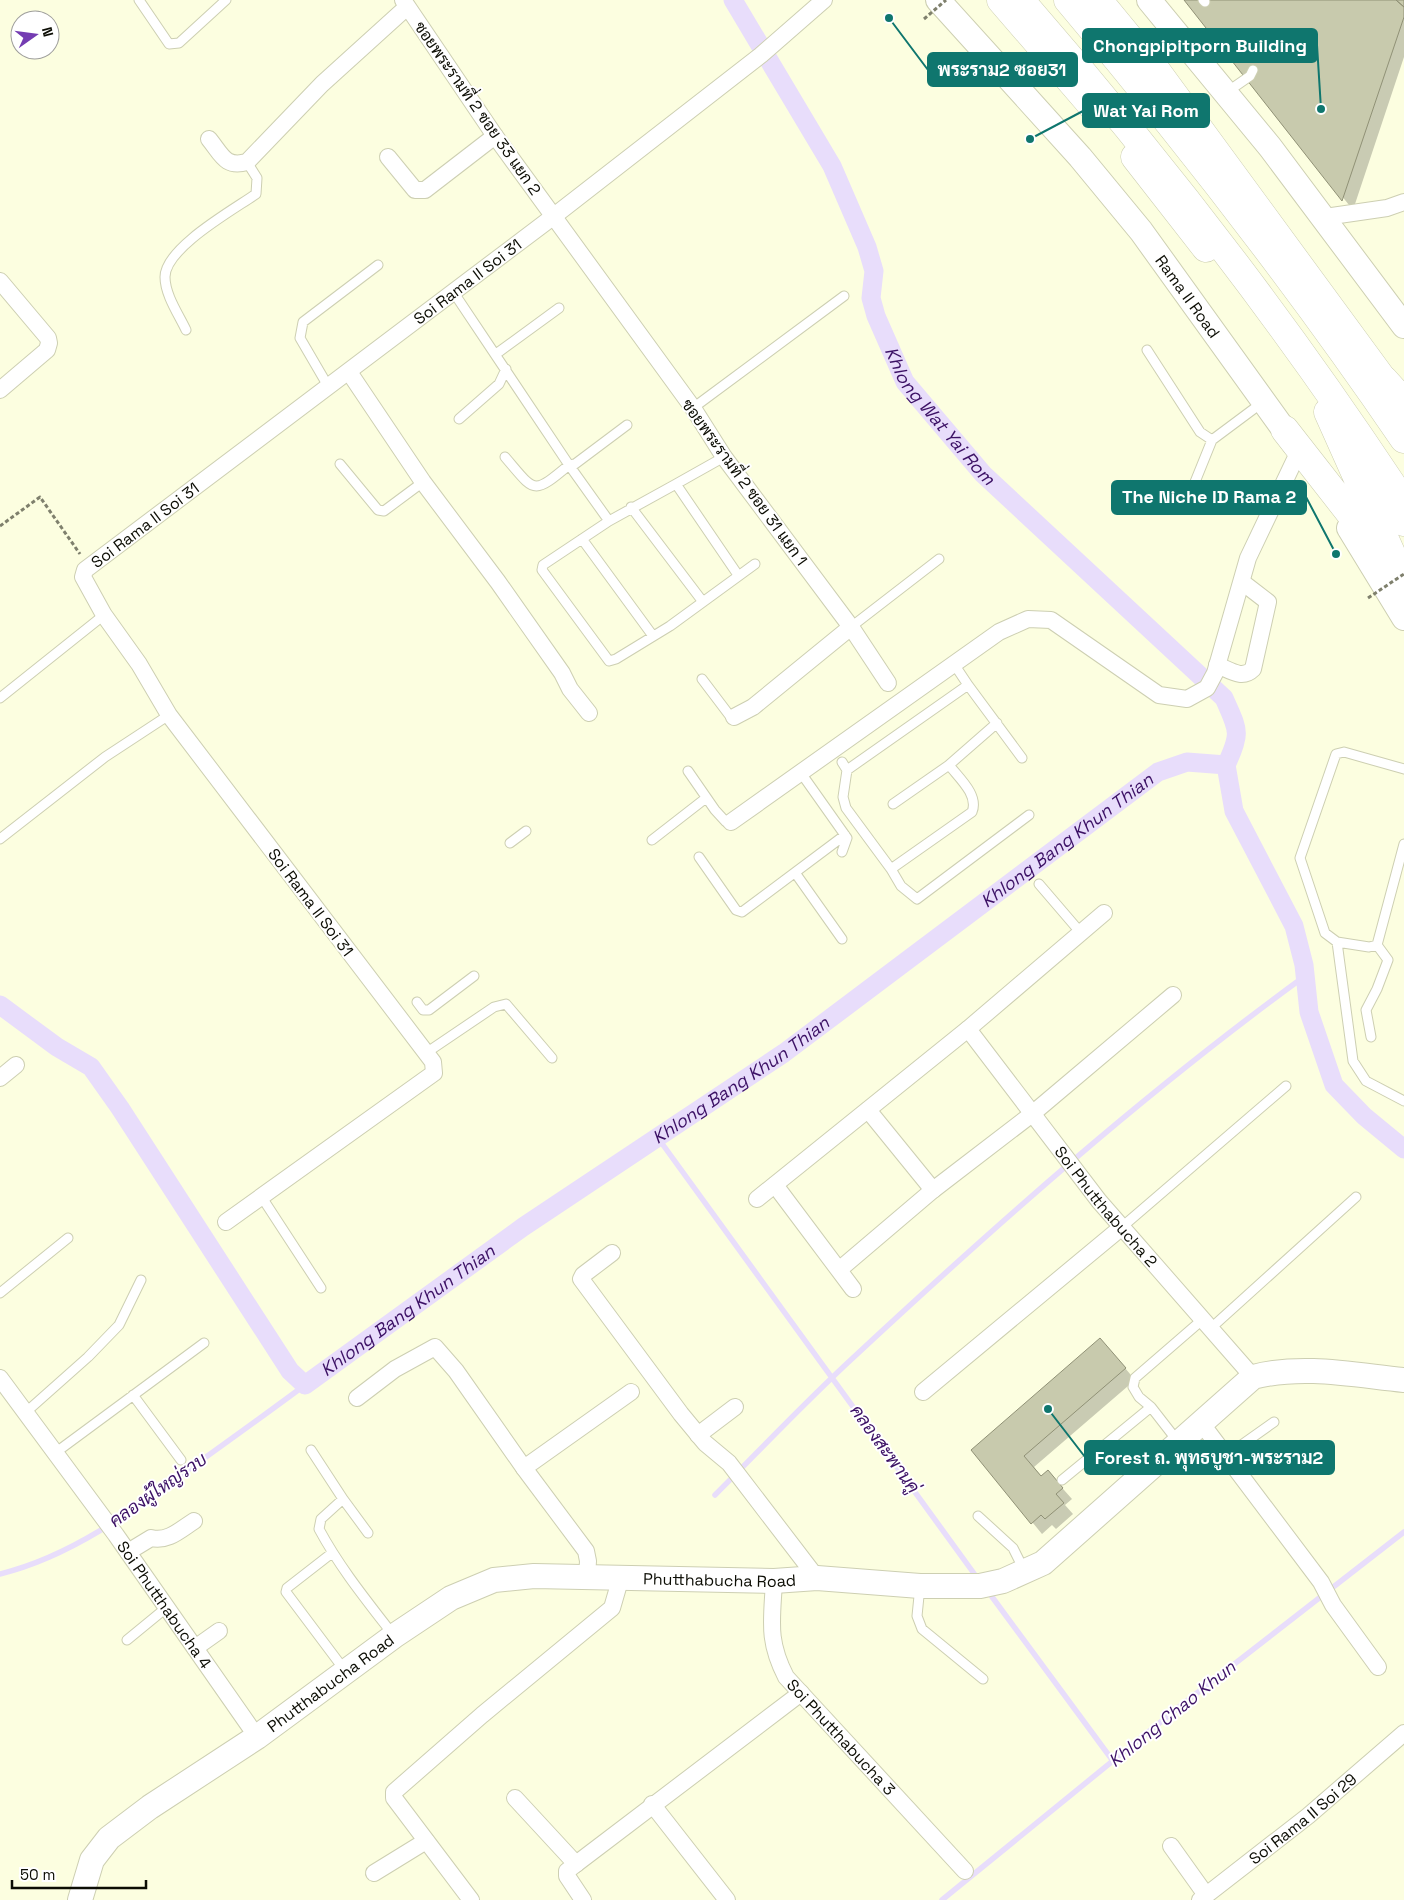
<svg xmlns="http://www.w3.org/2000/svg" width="1404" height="1900" font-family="'Space Grotesk',Sarabun,sans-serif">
  <rect width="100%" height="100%" fill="#fcfee0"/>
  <!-- shadow -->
  <path fill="#0003" d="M1185,0h219v57l-51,153z
    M1111,1351l24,29 -101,87 8,10 6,-5 24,27 -7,6 8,9 -17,15 -4,-4 -10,9 -69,-84z"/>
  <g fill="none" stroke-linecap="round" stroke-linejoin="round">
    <!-- stream -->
    <path stroke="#e8ddfb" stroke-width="5.5" d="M658,1138l320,441
      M715,1495c46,-46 92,-95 140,-139 144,-134 292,-265 450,-380
      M0,1574c70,-17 131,-62 188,-104 39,-28 78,-56 117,-85
      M987,1590l126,171
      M942,1900l237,-193 225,-175"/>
    <!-- canal -->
    <g stroke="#e8ddfb" stroke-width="19">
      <path id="s1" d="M733,0l99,166 35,81 7,24 -3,27 5,18 29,66 78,92 241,224c14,32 18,34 2,67"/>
      <path id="s2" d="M0,1005l57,42 34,20 29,41 170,263 15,14 218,-158 261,-174 374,-281 29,-10 39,3 8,46 60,115 10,39 5,47 25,73 30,31 40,33"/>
    </g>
  </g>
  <!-- building -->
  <path fill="#c8caad" stroke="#909176" d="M1184,0h212l8,7v10l-62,184z
    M1396,0h8v7z
    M1100,1338l26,30 -102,88 17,20 7,-6 15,18 -7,6 8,9 -19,16 -4,-4 -10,9 -60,-74z"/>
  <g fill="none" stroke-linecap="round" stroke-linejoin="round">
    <defs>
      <path id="service" d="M139,0l30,44 10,-1 47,-43
        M1203,0l2,2
        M1227,92l23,-16 3,-6
        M454,293l115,172 6,-1 52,-39
        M186,330c-7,-15 -21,-35 -21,-53 0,-29 68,-67 91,-83l1,-16 -10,-16
        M1147,350l53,82 12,8 51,-38
        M496,354l63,-46
        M328,386l-28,-48 3,-16 75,-57
        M693,408l151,-112
        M459,419l40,-35 7,-15
        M505,457c30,35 27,39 64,8l40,56 67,-37 62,91
        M340,464l38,46 6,1 39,-29
        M1195,482l17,-42
        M676,484l48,-27
        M631,507l72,95
        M609,521l-66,44 -1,5 67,91 7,-2 54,-33 85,-62
        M582,539l71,97
        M851,627l88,-68
        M954,664l14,21
        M702,679l28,37 4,1
        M0,698l104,-83
        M842,762l5,8 121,-85 54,73
        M1404,769l-60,-17 -8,2 -36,104 25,75 12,9 32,5 8,-2 27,-101
        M847,770l-4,27 3,11 45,61 10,17 16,13 112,-84
        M688,771l27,39 11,12h5
        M801,773l46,65 -5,14
        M893,804l56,-39
        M0,839l105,-82 64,-42
        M652,840l54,-42
        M510,843l16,-12
        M699,857l37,53 6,2 103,-77
        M891,869l81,-57c7,-17 -13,-34 -23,-47l48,-42
        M796,874l46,65
        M1039,884l42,49
        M1337,942l16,119 13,20 38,20
        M417,1002l6,8h6l45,-34
        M1371,1037l-5,-27 11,-21 11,-29 -11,-15
        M426,1053l68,-46 12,-3 46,54
        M261,1196l60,92
        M1122,1227l164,-141
        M0,1293l68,-55
        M1210,1329l146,-132
        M133,1395l48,65
        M1151,1407l-12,-10 -6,-10 2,-9 67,-58
        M25,1413l63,-56 31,-32 22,-45
        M311,1450l32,49
        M55,1453l149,-110
        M1226,1456l48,-34
        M1062,1480l89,-73 28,36
        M978,1516l35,32 11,22
        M368,1533l-25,-34 -22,20 -2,10c21,39 48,72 75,107
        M332,1553l-45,35 -1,4 60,80
        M920,1586l-3,30 5,13 61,50
        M127,1640l39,-32"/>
      <g id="minor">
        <path d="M403,0l92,136 198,272 31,49 127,170 -98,80 -19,10"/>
        <path d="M209,139c13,16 16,29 38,23l75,-78 85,-77"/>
        <path d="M388,157l27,33h10l70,-54"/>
        <path d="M1325,217l62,-9 17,-6"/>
        <path d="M0,281l48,57 1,5 -2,7 -47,40"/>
        <path d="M349,372l74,110 75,100 64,91 8,16 19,24"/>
        <path d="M851,627l37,56"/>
        <path d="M1217,665c13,5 25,15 36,4l15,-67 -26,-20"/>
        <path d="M731,822l268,-190 29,-13 23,1 108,75 28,4 20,-11 8,-15 33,-115 51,-107"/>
        <path id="s3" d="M968,1029l131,172 154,176"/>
        <path d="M0,1078l16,-13"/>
        <path d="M868,1110l65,80"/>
        <path d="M775,1185l78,104"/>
        <path d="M757,1199l211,-170 136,-116"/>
        <path id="s4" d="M226,1222l208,-149 -1,-11 -264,-347 -30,-51 -35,-49 -21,-38 2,-7 469,-354 207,-161 63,-55"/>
        <path d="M612,1253l-29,22 -2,4 100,135 24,29 24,20 88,115"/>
        <path d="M840,1269l93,-79 99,-76 141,-119"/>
        <path id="s5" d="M0,1378l116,157 141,202"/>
        <path d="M923,1392l199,-165"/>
        <path d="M357,1398l38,-29 40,-22 21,24 68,97"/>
        <path d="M1202,1424l119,158 12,23 45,62"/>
        <path d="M698,1435l37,-28"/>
        <path d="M128,1552l23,-14c17,4 29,-8 43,-17"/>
        <path d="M587,1576l1,-15 -2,-10 -62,-83 107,-76"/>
        <path id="s6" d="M774,1581c-2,40 -7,59 12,96l179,194"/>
        <path d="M195,1648l24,-17"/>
        <path d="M515,1798l61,66 -9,7v5l16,24"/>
        <path d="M652,1804l75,96"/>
        <path d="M1171,1846l35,49"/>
        <path d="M576,1864l225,-171"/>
        <path d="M374,1873l52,-32"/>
        <path d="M471,1900l-77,-102v-6l88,-77 130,-107 9,-31"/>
        <path id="s7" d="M1200,1900l108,-84 96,-83"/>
      </g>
      <g id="secondary">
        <path id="s8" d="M938,0l142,157 61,74 154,214"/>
        <path d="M1149,0l121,147 134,179"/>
        <path d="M1349,528l55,90"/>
        <path id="s9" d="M80,1900l12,-40 17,-22 41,-31 107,-70 137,-101 57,-38 43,-18 40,-4 240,5 43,-3 103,8h60l23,-5 40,-18 210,-186c50,-13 101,-2 151,3"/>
      </g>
      <path id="trunk" d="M1001,0l94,109
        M1098,0l60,73 239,326
        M1135,157l71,91
        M1379,484l25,38"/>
      <path id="motorway" d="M1020,0c139,159 268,326 384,503
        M1068,0c119,141 232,287 336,439
        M1384,380l20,22
        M1328,412l76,170
        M1285,430l93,119"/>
    </defs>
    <!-- service casing -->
    <use href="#service" stroke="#cdcfb2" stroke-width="11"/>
    <!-- minor casing -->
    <use href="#minor" stroke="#cdcfb2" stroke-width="18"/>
    <!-- secondary casing -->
    <use href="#secondary" stroke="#cdcfb2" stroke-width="26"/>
    <!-- trunk casing -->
    <use href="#trunk" stroke="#cdcfb2" stroke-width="29"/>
    <!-- motorway casing -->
    <use href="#motorway" stroke="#cdcfb2" stroke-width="29"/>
    <!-- path -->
    <path stroke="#7f806d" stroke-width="3" stroke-dasharray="4 2.5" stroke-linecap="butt" d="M0,526l40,-29 40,57"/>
    <!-- service -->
    <use href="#service" stroke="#fff" stroke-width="9"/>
    <!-- minor -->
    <use href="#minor" stroke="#fff" stroke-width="16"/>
    <!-- secondary -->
    <use href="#secondary" stroke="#fff" stroke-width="24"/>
    <!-- trunk -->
    <use href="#trunk" stroke="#fff" stroke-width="28"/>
    <!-- motorway -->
    <use href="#motorway" stroke="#fff" stroke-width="28"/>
    <!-- path-bridge -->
    <path stroke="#7f806d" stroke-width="3" stroke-dasharray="4 2.5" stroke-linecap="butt" d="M924,19l22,-19
      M1368,598l36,-24"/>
  </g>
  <g text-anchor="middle" stroke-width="4" stroke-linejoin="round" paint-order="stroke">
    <!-- street labels -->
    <g font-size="16" fill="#0c0d04" stroke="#fff">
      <text transform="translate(478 108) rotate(55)" y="6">ซอยพระรามที่ 2 ซอย 33 แยก 2</text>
      <text dy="6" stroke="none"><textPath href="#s4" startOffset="1352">Soi Rama II Soi 31</textPath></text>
      <text dy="6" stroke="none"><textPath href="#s8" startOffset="388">Rama II Road</textPath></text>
      <text transform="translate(745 482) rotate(54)" y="6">ซอยพระรามที่ 2 ซอย 31 แยก 1</text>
      <text dy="6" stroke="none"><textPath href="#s4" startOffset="948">Soi Rama II Soi 31</textPath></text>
      <text transform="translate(311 902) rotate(53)" y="6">Soi Rama II Soi 31</text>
      <text dy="6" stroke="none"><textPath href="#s3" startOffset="225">Soi Phutthabucha 2</textPath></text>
      <text dy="6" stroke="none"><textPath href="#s9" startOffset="760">Phutthabucha Road</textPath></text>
      <text dy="6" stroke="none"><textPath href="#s5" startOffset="280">Soi Phutthabucha 4</textPath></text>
      <text dy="6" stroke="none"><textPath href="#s9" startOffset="340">Phutthabucha Road</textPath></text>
      <text dy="6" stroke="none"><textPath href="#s6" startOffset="180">Soi Phutthabucha 3</textPath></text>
      <text dy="6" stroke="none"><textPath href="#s7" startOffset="131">Soi Rama II Soi 29</textPath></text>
    </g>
    <!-- water labels -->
    <g font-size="18" font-style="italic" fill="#3c1165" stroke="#fff">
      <text dy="6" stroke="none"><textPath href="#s1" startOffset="472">Khlong Wat Yai Rom</textPath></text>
      <text dy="6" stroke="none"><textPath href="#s2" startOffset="1431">Khlong Bang Khun Thian</textPath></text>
      <text dy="6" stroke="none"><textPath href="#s2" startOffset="1026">Khlong Bang Khun Thian</textPath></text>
      <text dy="6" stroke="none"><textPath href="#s2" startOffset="621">Khlong Bang Khun Thian</textPath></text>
      <text transform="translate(885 1449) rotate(54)" y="6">คลองสะพานคู่</text>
      <text transform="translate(158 1490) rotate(-35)" y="6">คลองผู้ใหญ่รวบ</text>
      <text transform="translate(1172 1714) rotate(-39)" y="6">Khlong Chao Khun</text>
    </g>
  </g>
  <!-- callouts -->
  <path fill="none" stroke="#0f766e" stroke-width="2" d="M1321 109L1317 45M889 18L928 70M1030 139L1083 111M1336 554L1306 497M1048 1409L1085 1457"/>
  <g fill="#0f766e" stroke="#fff" stroke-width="2">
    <circle cx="1321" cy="109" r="5"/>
    <circle cx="889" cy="18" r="5"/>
    <circle cx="1030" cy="139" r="5"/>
    <circle cx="1336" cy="554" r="5"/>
    <circle cx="1048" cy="1409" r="5"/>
  </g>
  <g fill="#0f766e" stroke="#0f766e" stroke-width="2">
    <rect x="1083" y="29" width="234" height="33" rx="5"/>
    <rect x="928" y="53" width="149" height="33" rx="5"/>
    <rect x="1083" y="94" width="126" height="33" rx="5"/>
    <rect x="1112" y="481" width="194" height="33" rx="5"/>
    <rect x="1085" y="1441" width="249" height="33" rx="5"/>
  </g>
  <g font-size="18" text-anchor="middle" font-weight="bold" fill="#fff">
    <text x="1200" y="52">Chongpipitporn Building</text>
    <text x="1002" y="76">พระราม2 ซอย31</text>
    <text x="1146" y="117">Wat Yai Rom</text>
    <text x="1209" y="503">The Niche ID Rama 2</text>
    <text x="1209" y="1464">Forest ถ. พุทธบูชา-พระราม2</text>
  </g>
  <!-- north arrow -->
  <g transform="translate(35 35) rotate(76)"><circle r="24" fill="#ffffff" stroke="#9e9e9b"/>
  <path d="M0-4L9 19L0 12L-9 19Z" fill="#743cb2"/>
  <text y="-8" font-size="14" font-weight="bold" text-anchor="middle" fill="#0c0d04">N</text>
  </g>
  <!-- scale -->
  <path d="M12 1880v8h134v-8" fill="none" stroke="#0c0d04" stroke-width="2.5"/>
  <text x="20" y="1880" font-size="15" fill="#0c0d04" stroke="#ffffff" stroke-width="4" paint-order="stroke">50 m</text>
</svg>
